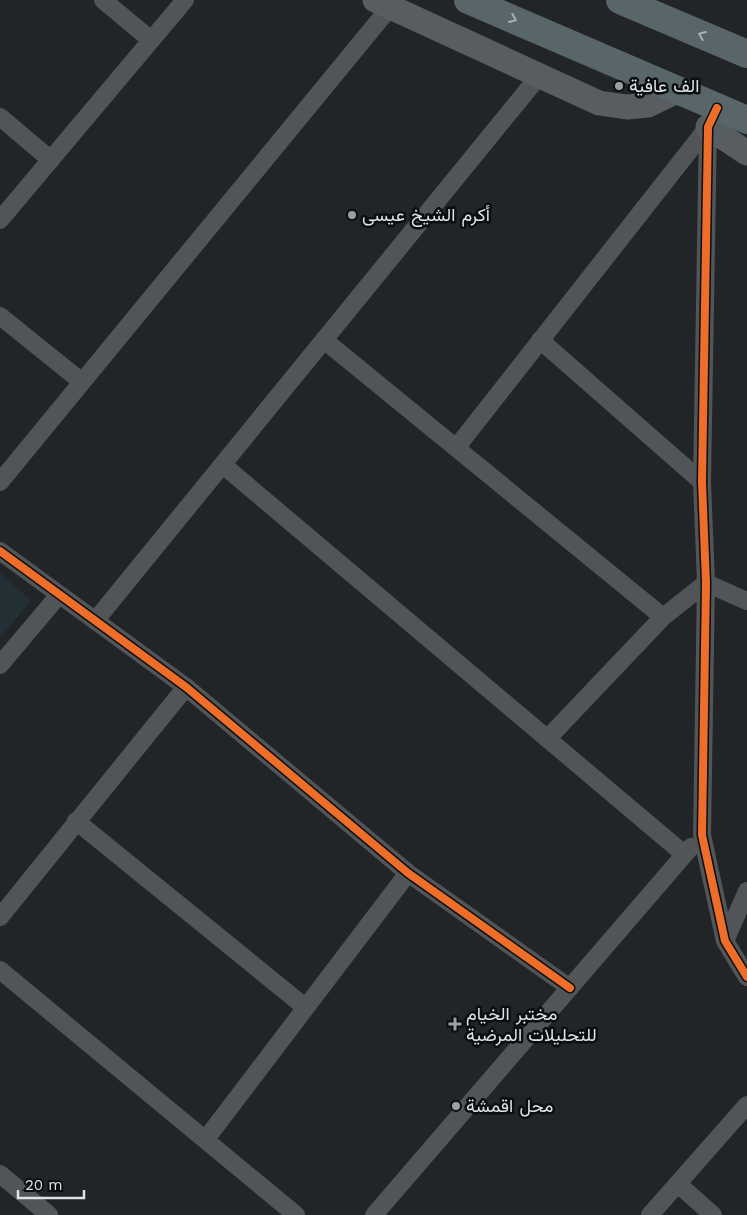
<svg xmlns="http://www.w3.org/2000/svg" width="747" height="1215" font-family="'Work Sans',Vazirmatn,sans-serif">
  <rect width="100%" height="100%" fill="#212527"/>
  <!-- built -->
  <path fill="#222f34" d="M0,573l31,27 -31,38z"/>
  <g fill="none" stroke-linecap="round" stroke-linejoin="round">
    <!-- street -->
    <path stroke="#525557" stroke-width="18" d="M103,0l48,40
      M0,117l51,43
      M712,120l-4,7 -6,355 4,101 -4,252 23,106 22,36
      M0,220l185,-220
      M0,316l82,66
      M324,340l339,277
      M540,340l162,142
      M456,448l252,-321
      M223,465l461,389
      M0,482l391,-476
      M0,551l186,136 222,186 162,115
      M95,621l444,-545
      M0,665l59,-70
      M547,739l116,-122 43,-34 41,18
      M76,821l229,186
      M0,917l186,-230
      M725,941l22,-50
      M0,970l296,245
      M206,1139l202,-266
      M0,1174l49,41
      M678,1184l35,31
      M374,1215l317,-368
      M650,1215l97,-110"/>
    <!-- secondary -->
    <path stroke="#575d60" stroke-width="25" d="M375,0l224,103 28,4 21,-2 29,-14
      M708,127l39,26"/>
    <!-- highway -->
    <path stroke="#586569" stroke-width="28" d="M468,0l279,120
      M620,0l127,54"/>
    <defs>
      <path id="cycleway" d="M717,108l-9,19 -6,355 4,101 -4,252 23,106 22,36
        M0,551l186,136 222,186 162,115"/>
    </defs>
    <!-- cycleway casing -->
    <use href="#cycleway" stroke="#0b0e10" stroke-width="11"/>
    <!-- cycleway -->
    <use href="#cycleway" stroke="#ee6e29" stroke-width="8"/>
  </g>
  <!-- one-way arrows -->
  <defs><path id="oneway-chevron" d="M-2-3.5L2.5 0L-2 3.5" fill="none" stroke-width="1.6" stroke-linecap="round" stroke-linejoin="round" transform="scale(1.25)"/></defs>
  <g stroke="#a8b0b3">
    <use href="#oneway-chevron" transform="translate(513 19) rotate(23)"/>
    <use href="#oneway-chevron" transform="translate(702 35) rotate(-157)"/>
  </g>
  <!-- markers -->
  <g fill="#9ba0a2" stroke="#0b0e10" stroke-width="2">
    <circle cx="619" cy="86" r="5"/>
    <circle cx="352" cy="215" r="5"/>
    <path d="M452.5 1016.5h5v5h5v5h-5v5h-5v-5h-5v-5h5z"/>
    <circle cx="456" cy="1106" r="5"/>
  </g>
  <g text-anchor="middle" stroke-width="5" stroke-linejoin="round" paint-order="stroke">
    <!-- poi labels -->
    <g font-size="18" fill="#dde2e4" stroke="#0b0e10" text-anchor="start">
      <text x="629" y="92">الف عافية</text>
      <text x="362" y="221">أكرم الشيخ عيسى</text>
      <text x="466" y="1020">مختبر الخيام<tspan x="466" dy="21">للتحليلات المرضية</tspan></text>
      <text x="466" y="1112">محل اقمشة</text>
    </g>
  </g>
  <!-- scale -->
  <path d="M18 1190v8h66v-8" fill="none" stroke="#dde2e4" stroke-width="2.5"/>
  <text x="25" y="1190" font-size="15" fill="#dde2e4" stroke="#0b0e10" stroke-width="4" paint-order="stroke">20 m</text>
</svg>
